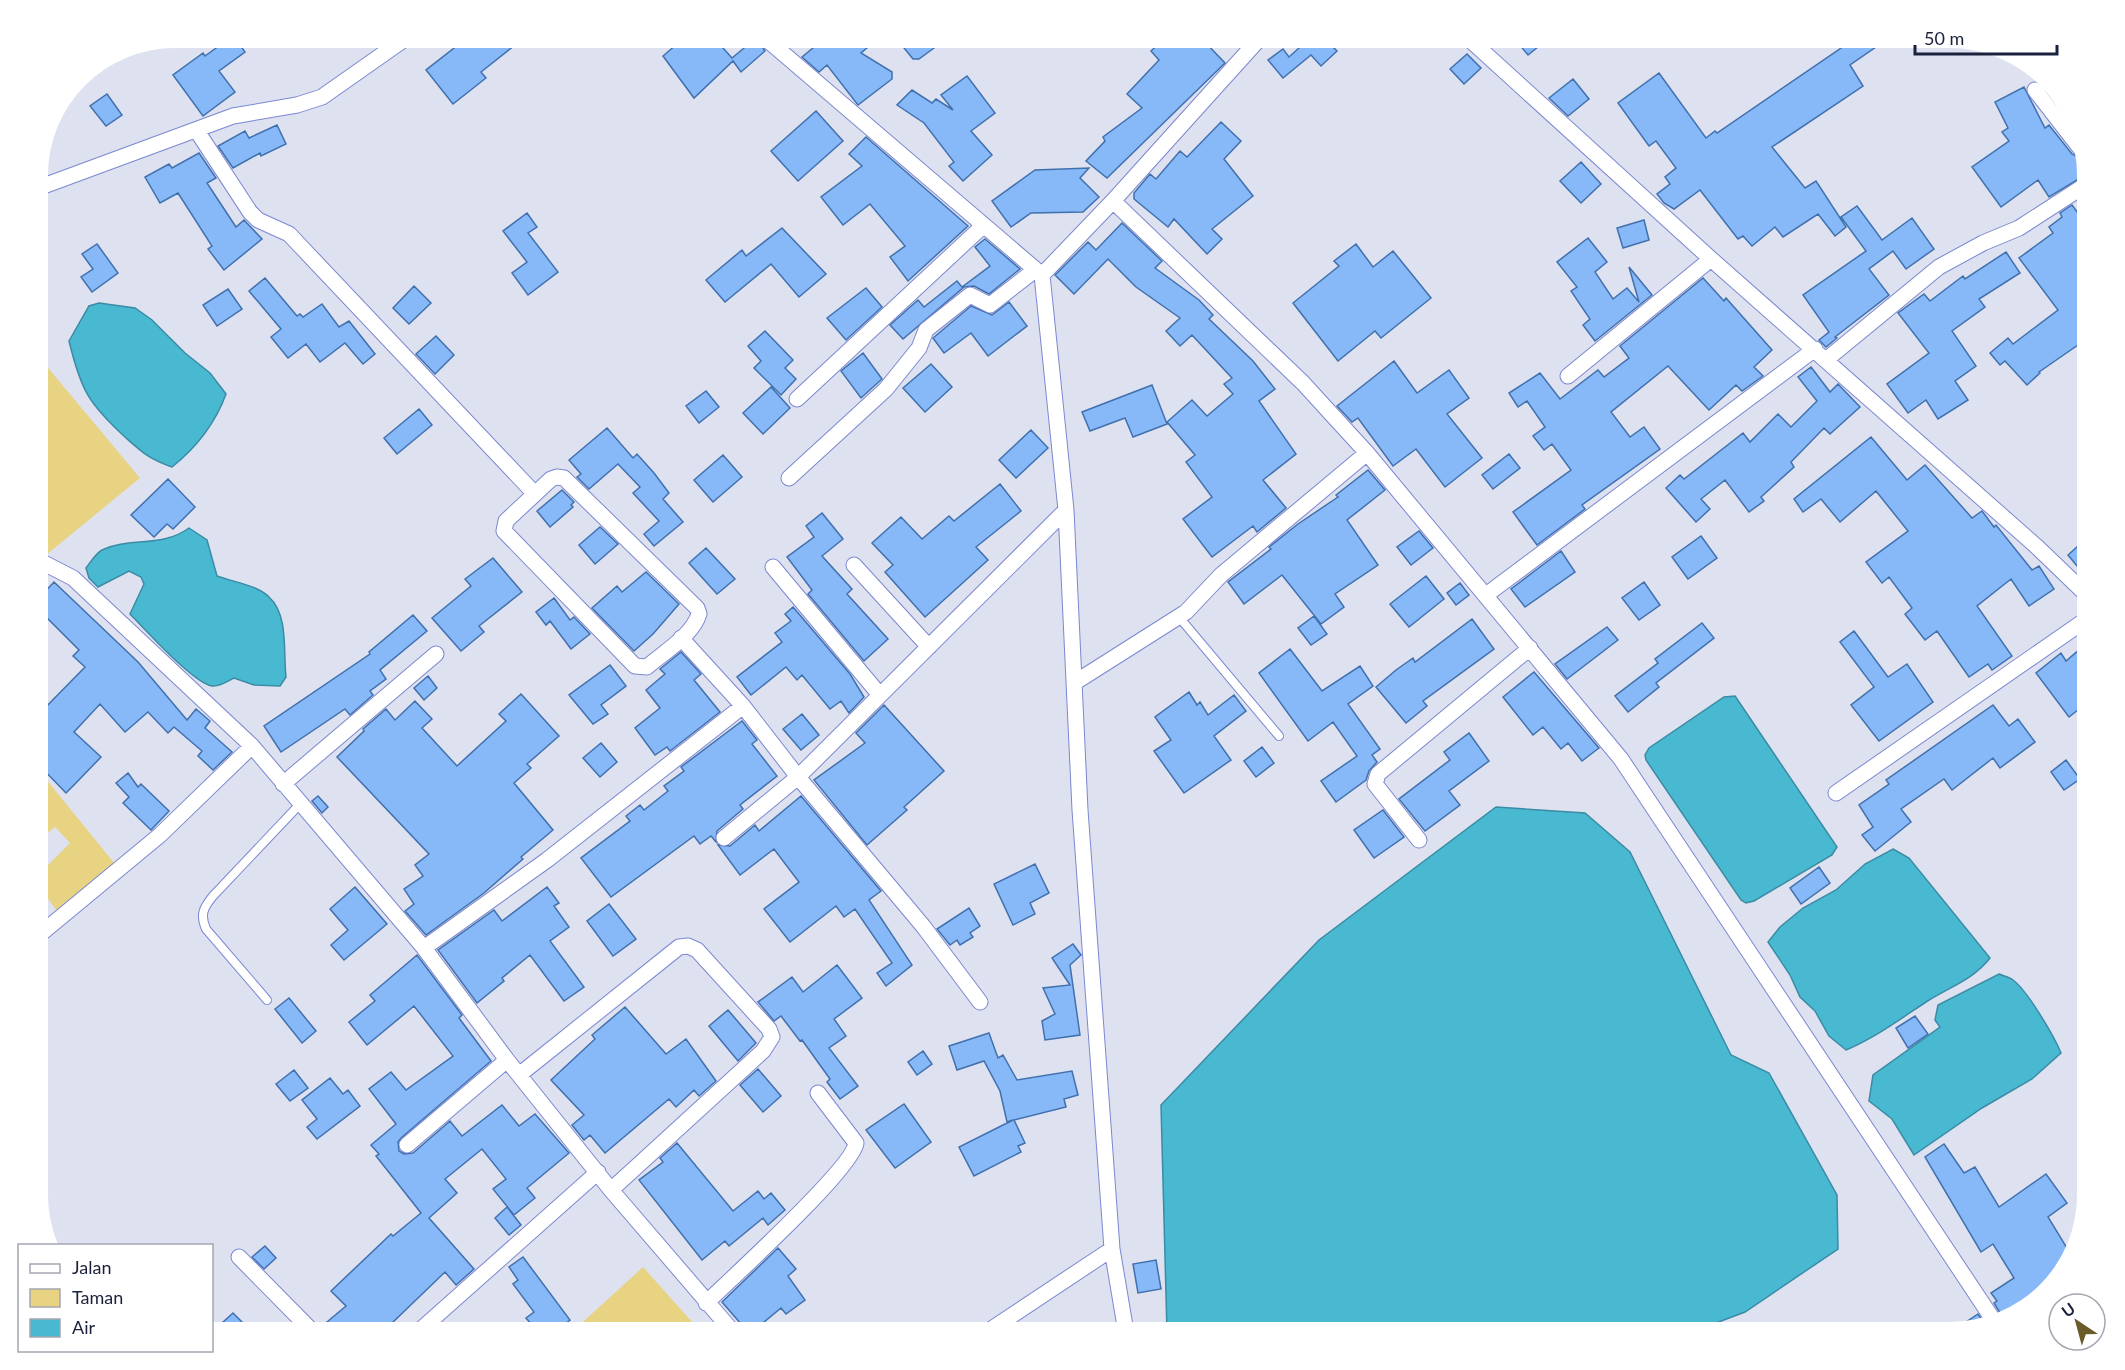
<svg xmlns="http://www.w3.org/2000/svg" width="2125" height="1370" font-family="Lato,sans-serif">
  <rect width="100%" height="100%" fill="#dde1f0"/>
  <!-- green -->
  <path fill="#e8d383" d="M38,356l102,122 -94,77 -8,-6z
    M45,778l70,86 -58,47 -19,-26v-10l32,-32 -15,-16 -17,13v-56z
    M643,1267l58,65h-129z"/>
  <!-- water -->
  <path fill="#49b9d2" stroke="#3b8ba5" stroke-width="1.5" d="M99,303l36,5 17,12 33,33 25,20 16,21c-11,30 -29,53 -54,73 -23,-8 -29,-14 -47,-30 -37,-34 -44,-47 -56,-96l20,-35z
    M189,528l18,12 10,36c16,6 40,9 52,21 20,18 14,56 17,80l-6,9 -26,-1 -20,-7c-6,3 -14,9 -22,8 -19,-3 -67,-57 -82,-72l14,-30 -3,-7 -12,-6 -31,16 -9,-9 -3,-10c4,-5 10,-15 16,-18 27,-13 60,-2 87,-22z
    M1735,696l102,151 -5,8 -78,46 -8,2 -5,-3 -95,-140 -1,-5 4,-7 75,-51z
    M1496,807l89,6 45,39 101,203 38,18 68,122 1,54 -93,63 -53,20h-525l-6,-227 158,-165z
    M1893,849l16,9 81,100c-17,22 -41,29 -64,44 -27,18 -50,35 -80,48l-17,-14 -14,-25 -15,-14 -10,-22 -22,-33 12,-15 23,-19 33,-18 29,-26z
    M1999,974c4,2 11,3 14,6 14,10 41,56 48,73l-29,26 -50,29 -68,47 -22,-36 -23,-18 4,-26 67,-48 -5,-7 3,-15z"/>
  <!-- building -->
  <path fill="#87b8f8" stroke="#4070ad" stroke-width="1.5" d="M230,38h5l10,14 -26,19 16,21 -32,24 -30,-41 30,-22 2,3z
    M467,38h57l-43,34 5,6 -33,26 -27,-34z
    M684,38h30l18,20 24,-20 9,13 -24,21 -8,-11 -39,37 -31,-42z
    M825,38h54l-18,15 31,19v7l-34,26 -31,-40 -8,7 -17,-15z
    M896,38h29l9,10 -15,11h-6z
    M1165,38h36l24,25 -118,115 -21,-17 19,-20 -2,-4 39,-29 -15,-14 32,-34 -8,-9z
    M1310,38h14l13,13 -16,15 -10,-11 -28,23 -15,-18 15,-11 6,8z
    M1514,38h35l-21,17z
    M1850,38h39l-39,27 13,21 -91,61 33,41 11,-7 30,46 -11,9 -17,-22 -35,23 -8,-10 -23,19 -9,-10 -5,3 -38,-49 -26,19 -10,-6 -7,-9 13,-10 -5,-7 11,-9 -20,-27 -7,5 -31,-43 41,-30 47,65 9,-7 2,2 124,-85 -2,-3z
    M1467,54l14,14 -17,16 -14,-15z
    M967,76l28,37 -24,18 21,24 -29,26 -14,-15 5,-4 -30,-39 -27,-18 15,-15 20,13 4,-4 17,11 -12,-15z
    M1573,79l16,20 -21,17 -19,-18z
    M2024,87l21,41 4,-3 23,29 8,4 7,16 -38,23 -11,-17 -37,27 -29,-40 37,-26 -7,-9 6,-4 -13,-26z
    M107,94l15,21 -16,11 -16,-20z
    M816,111l27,30 -45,40 -27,-30z
    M1221,122l20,19 -17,18 29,37 -41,33 10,10 -15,15 -33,-35 -6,8 -34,-28v-6l16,-19 6,5 24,-28 7,6z
    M277,125l9,19 -25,12 -1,-3 -27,15 -15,-22 27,-15 4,7z
    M866,137l102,89 -60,55 -18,-24 15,-11 -35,-42 -27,21 -22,-28 41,-31 -13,-12z
    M199,153l17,25 -9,5 29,44 8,-7 18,19 -38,31 -16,-21 4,-3 -34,-53 -18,10 -15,-26 24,-13 3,4z
    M1581,162l20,22 -20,19 -21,-22z
    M1089,168l-9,10 19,19 -16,15 -52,1 -20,14 -19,-26 43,-31z
    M2072,205l15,20v137l-9,-17 -39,27 1,1 -13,12 -22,-24 -5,4 -10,-12 18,-15 5,6 45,-34 -39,-52 34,-25 -4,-6 13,-10 -2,-4z
    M1857,206l25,34 30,-22 22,31 -28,20 -13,-18 -24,18 20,26 -54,42 2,1 -11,9 -7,-7 10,-8 -26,-37 63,-44 -25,-34z
    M527,213l10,14 -9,6 30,39 -30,23 -16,-22 15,-11 -24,-31z
    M1644,220l5,20 -26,8 -6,-20z
    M1122,223l40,38 -7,7 44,32 14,15 -4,4 44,42 22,28 -16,12 37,53 -33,26 23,28 -29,24 -4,-6 -41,31 -29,-38 29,-22 -26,-35 9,-7 -28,-33 25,-22 15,16 26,-22 -9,-10 8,-6 -40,-43 -12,11 -14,-15 14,-13 -44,-31 -28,-28 -34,35 -19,-19 33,-33 8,8z
    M782,228l44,46 -27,23 -28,-33 -46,38 -19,-22 36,-30 4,6z
    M1588,238l19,24 -12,10 18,27 14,-11 12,14 -10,-35 23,28 -57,46 -12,-16 7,-6 -19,-28 6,-4 -20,-25z
    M985,239l35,30 -31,25 -15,-8 -10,1 -61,52 -13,-14 28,-25 6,7 33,-26 5,6 28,-21 -15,-19z
    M97,244l21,29 -26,19 -11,-15 12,-8 -11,-15z
    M1356,244l17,23 20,-16 38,47 -50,40 -6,-7 -37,30 -45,-58 46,-37 -5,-5z
    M2006,252l14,21 -41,26 6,8 -33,24 24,35 -21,15 13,19 -30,19 -12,-19 -18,13 -21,-29 42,-31 -31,-40 26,-19 6,7 33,-25 2,3z
    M265,278l32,38 3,-2 3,3 19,-13 17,23 10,-6 26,33 -12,10 -18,-21 -25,19 -14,-18 -18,14 -17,-21 10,-8 -32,-38z
    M1703,278l21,23 2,-3 46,52 -18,17 9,9 -21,15 -6,-6 -27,25 -41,-44 -57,46 19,25 14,-10 16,22 -78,56 3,4 -48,36 -24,-33 58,-42 -19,-26 -8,6 -11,-14 12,-9 -18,-26 -9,6 -9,-14 31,-20 20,26 38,-29 6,7 25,-19 -9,-12z
    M414,286l17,17 -22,21 -16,-16z
    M866,288l16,19 -36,33 -19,-22z
    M228,289l14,20 -25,17 -14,-21z
    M1009,302l18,24 -39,30 -17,-23 -27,20 -11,-15 38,-32 21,9z
    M765,331l28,29 -8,8 11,11 -15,16 -27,-27 7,-7 -13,-15z
    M436,336l18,19 -19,19 -19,-20z
    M863,353l19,26 -21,19 -20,-27z
    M1394,361l23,32 32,-23 20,28 -22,16 35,44 -37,29 -29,-38 -23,17 -35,-48 -6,4 -15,-16z
    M931,364l21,23 -27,25 -22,-24z
    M1811,367l19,25 8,-8 22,23 -30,27 -6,-6 -33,34 3,5 -33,30 3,4 -15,11 -24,-32 -24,19 9,10 -14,13 -30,-34 14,-13 4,4 59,-46 7,9 28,-28 13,13 26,-26 -19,-24z
    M1152,385l15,39 -34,13 -8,-19 -35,13 -8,-19z
    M771,387l19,21 -27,26 -20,-21z
    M706,391l13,16 -20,16 -13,-17z
    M419,409l13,16 -35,29 -13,-16z
    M607,428l26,30 4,-4 17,19 15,20 -6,6 20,23 -29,24 -10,-12 15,-13 -26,-28 7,-6 -22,-23 -29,25 -12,-12 4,-3 -12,-14z
    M1031,430l17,18 -32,30 -17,-18z
    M1871,437l36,43 18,-15 47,53 10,-7 12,16 2,-2 36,45 7,-4 15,23 -25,17 -18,-27 -34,27 35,50 -20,14 -4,-6 -19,13 -32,-46 -12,9 -20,-26 7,-6 -23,-31 -7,6 -16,-21 42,-31 -32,-40 -36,31 -19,-23 -18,13 -9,-13z
    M1509,454l11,14 -27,21 -11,-14z
    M723,455l19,22 -29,25 -19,-22z
    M1368,470l17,20 -38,30 31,45 -43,29 9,13 -23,17 -39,-49 -38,29 -16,-22 43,-33 -2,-2 29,-23 40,-27 -2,-2z
    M168,479l27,28 -22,22 -6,-5 -13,13 -23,-22z
    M1000,484l21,27 -45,36 12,13 -63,57 -40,-45 8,-7 -21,-22 29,-26 21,22 27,-23 5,5z
    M562,490l12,12 -3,3 2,2 -23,20 -13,-16z
    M822,513l21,26 -21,17 30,33 -5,5 41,45 -24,22 -56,-67 4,-4 -25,-33 27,-20 -8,-11z
    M600,527l18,17 -23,20 -16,-19z
    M1419,531l14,17 -22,17 -14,-18z
    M1701,536l16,22 -29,21 -16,-22z
    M2087,538v40l-19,-23z
    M706,548l29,31 -18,15 -28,-31z
    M1561,551l14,21 -50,35 -14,-18z
    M493,558l29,34 -43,34 5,6 -23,19 -29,-33 39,-32 -6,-7z
    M646,572l33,32 -26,30 -19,17 -42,-43 25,-22 5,6z
    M1426,576l18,23 -35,28 -19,-23z
    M54,582l84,80 49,58 9,-11 14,12 -5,7 27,24 -19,18 -15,-14 4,-5 -28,-24 -6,6 -20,-21 -23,20 -25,-28 -26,28 27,25 -27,28 -8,8 -28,-29v-49l47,-48 -12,-11 6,-6 -41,-41v-10z
    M1644,582l16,23 -21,15 -17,-22z
    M1460,583l9,12 -13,10 -9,-12z
    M554,598l16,22 4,-3 16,17 -19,15 -21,-28 -4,4 -10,-13z
    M793,607l57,67 14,23 -15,16 -8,-12 -11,8 -28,-34 -5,5 -11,-13 -35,28 -14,-18 45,-35 -7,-9 16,-12 -6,-7z
    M413,615l14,16 -47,39 6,9 -16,12 3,4 -23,20 -5,-6 -64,43 -17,-26 106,-72 -1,-2z
    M1314,616l13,18 -16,11 -13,-17z
    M1472,619l22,30 -71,52 4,5 -21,17 -30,-36 20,-17 17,-12 2,4z
    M1702,623l12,15 -58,45 3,4 -31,25 -13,-16 43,-33 -3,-4z
    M1607,627l11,13 -51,39 -12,-15z
    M1854,631l34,46 19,-13 26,38 -54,39 -28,-36 23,-18 -34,-45z
    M2087,643v60l-18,14 -33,-44 25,-20 5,8z
    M1290,649l32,42 38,-25 13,20 -25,18 32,45 -8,6 5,7 -8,9 -3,9 -30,22 -15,-21 36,-25 -24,-34 -25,19 -49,-68z
    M681,652l20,22 -7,6 26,32 -50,39 -3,-4 -12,8 -20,-27 25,-20 -14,-18 19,-16 -5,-5z
    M610,665l16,21 -25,19 7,9 -15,10 -24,-29z
    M1534,672l65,76 -17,13 -14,-18 -7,6 -18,-22 -10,8 -30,-38z
    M428,676l9,12 -13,12 -10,-12z
    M1189,692l8,13 3,-3 8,13 26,-20 12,16 -32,25 17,24 -47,33 -30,-42 17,-11 -16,-23z
    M521,694l38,42 -32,28 4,4 -17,15 39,47 -32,27 2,2 -39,34 -58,42 -21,-24 9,-7 -10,-15 19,-13 -8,-11 14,-11 -92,-97 27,-26 -1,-2 23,-20 9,11 20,-19 17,18 -10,9 35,38 49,-45 -7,-7z
    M884,705l60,66 -40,36 3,3 -40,35 -53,-65 51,-37 -9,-10z
    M1993,705l16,21 9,-7 17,23 -35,26 -7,-10 -41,32 -8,-11 -43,30 10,13 -36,29 -13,-16 11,-8 -14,-22 30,-21 -3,-4z
    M802,714l17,21 -18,15 -18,-21z
    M742,721l15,19 -5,4 25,32 -37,29 3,4 -26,22 -1,11 -5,-6 -11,8 -6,-8 -83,61 -30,-39 49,-37 -4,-5 14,-11 4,5 24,-19 -4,-5 20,-15 -3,-4z
    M1469,733l20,28 -40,30 11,14 -35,26 -26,-32 51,-39 -6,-8z
    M601,743l16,19 -17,15 -17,-19z
    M1262,747l12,16 -18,14 -12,-16z
    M2066,760l14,19 -16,11 -13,-18z
    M128,773l10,14 3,-3 28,27 -18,19 -28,-27 6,-6 -13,-14z
    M318,796l10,11 -6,6 -10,-12z
    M801,796l80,95 -12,9 43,65 -26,21 -9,-13 15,-10 -37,-54 -11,8 -8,-11 -46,36 -26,-33 35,-27 -25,-33 -34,26 -22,-30 12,1 25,-21 4,6z
    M1383,810l21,27 -30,21 -20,-28z
    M1035,864l14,29 -19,10 5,11 -22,11 -19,-41z
    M1819,867l11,16 -29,21 -11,-16z
    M355,887l32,37 -43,36 -13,-15 17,-15 -18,-21z
    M547,887l12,16 -5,3 15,21 -19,14 34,46 -20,14 -34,-46 -28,23 2,3 -27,22 -39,-53 56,-40 8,11z
    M609,904l27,35 -23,17 -26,-35z
    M969,908l11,18 -10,7 3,4 -13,8 -3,-5 -7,5 -13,-16z
    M1073,944l8,11 -11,10 10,70 -35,5 -3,-19 13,-7 -12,-26 27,-3 -18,-27z
    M417,955l45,60 -3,3 32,43 -90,77 -3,4 1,9 5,3 9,-1 37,-32 12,15 40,-31 17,21 16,-12 34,39 -42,35 8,10 -21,17 -21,-26 13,-10 -24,-30 -37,30 12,14 -28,25 45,51 -18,16 -11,-13 -54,52 9,8h-78l-1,-5 25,-21 -15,-15 60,-57 2,2 28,-23 -45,-57 3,-2 -8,-9 25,-21 -27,-35 22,-17 15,18 47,-34 -39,-50 -47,39 -18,-23 26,-21 -5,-6z
    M837,965l25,33 -28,21 12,17 -17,12 29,38 -18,13 -13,-17 3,-3 -28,-39 -2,1 -19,-25 -7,5 -16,-19 34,-25 11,15z
    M289,998l27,33 -14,12 -27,-34z
    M625,1007l41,47 20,-15 30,42 -17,15 -5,-6 -18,17 -7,-8 -64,54 -15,-18 -6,5 -12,-15 12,-10 -33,-35 44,-41 -3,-4z
    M728,1010l28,33 -18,18 -29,-35z
    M1915,1016l13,18 -20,14 -12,-20z
    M989,1033l9,25 5,-3 14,25 55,-9 6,24 -14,4 2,8 -52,13 11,23 -7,3 3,6 -47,24 -15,-29 54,-27 -6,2 -7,-31 -16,-30 -27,9 -8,-24z
    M923,1051l9,13 -15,11 -9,-13z
    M758,1069l23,27 -18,16 -23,-27z
    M294,1070l14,18 -18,13 -14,-17z
    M330,1078l13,16 5,-4 12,16 -43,33 -10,-12 10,-8 -15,-19z
    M904,1104l27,38 -36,26 -29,-38z
    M677,1143l56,68 25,-20 6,8 7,-6 14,17 -17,15 -5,-7 -34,28 -4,-5 -23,19 -63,-80 24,-18 -3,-4z
    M1944,1144l20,29 11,-6 24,40 47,-33 21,29 -19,14 22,36 -6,18 -46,43 -15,4 -9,-15 3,-2 -6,-8 23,-15 -21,-34 -12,8 -56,-95z
    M507,1207l14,18 -12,10 -14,-17z
    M265,1246l11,12 -12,11 -12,-12z
    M778,1248l18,21 -8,7 17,24 -19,14 -5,-6 -29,24h-4l-26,-30z
    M523,1257l47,63 -15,12h-17l-12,-14 8,-6 -21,-28 5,-4 -9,-13z
    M1156,1260l5,29 -23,4 -5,-29z
    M233,1313l19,19h-40z
    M1978,1314l6,9 -26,7 -1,-2z"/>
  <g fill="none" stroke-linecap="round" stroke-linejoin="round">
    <defs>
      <path id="service" d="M1179,617l100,119
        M267,1000l-61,-71c-6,-14 -3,-21 7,-33l88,-93"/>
      <path id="minor" d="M765,38l277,237
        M1468,38l243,221 325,287 51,49
        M2035,90l45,58
        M197,131l53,81 8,8 31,14 246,260
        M38,188l195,-72 64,-11 25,-8 84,-59
        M1113,201l190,182 64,70 254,306 373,562
        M1827,359l112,-92 44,-24 36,-15 68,-44
        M1568,376l143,-117
        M797,399l187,-174
        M557,477l7,1 133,130 2,6c-7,22 -35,38 -52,53l-12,-1 -131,-135 2,-10 45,-42z
        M789,478l97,-89 33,-41 7,-18 44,-35 20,10 45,-35
        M38,560l35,18 179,168 172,202 83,112 104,130 122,142
        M854,565l75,82
        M773,567l106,127
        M1486,595l329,-246
        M681,638l62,68
        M1074,683l112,-71 35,-37 146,-122
        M283,784l153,-130
        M1836,793l251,-174
        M724,838l74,-61 125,149 57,76
        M1419,840l-44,-56 3,-10 152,-126
        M38,936l122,-101 92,-89
        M424,948l123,-88 196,-154 55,71 268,-267
        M519,1075l160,-128 9,-1 9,4 72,79 3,8 -9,14 -152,139
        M407,1145l100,-85
        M239,1257l74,75
        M706,1303c26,-25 147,-135 150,-160l-38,-50
        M418,1332l180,-160
        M987,1332l125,-83
        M1126,1332l-14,-83 -32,-439 -14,-300 -24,-235 71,-74 147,-163"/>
    </defs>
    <!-- service casing -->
    <use href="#service" stroke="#7b88d0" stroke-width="10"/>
    <!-- minor casing -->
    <use href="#minor" stroke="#7b88d0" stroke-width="17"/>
    <!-- service -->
    <use href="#service" stroke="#fff" stroke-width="8"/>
    <!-- minor -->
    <use href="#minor" stroke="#fff" stroke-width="15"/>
  </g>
  <!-- crop -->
  <path d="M0 0H2125V1370H0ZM175 48H1950A127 127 0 0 1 2077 175V1195A127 127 0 0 1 1950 1322H175A127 127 0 0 1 48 1195V175A127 127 0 0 1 175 48Z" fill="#fff" fill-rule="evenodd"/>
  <!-- legend -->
  <rect x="18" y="1244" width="195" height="108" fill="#ffffff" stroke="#a4a6b1" stroke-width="1.5"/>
  <rect x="30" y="1264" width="30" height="9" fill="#ffffff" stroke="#a4a6b1" stroke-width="1.5"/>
  <text x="72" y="1274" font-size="18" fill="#1b203c">Jalan</text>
  <rect x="30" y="1289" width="30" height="18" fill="#e8d383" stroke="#a4a6b1" stroke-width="1.5"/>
  <text x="72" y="1304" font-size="18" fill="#1b203c">Taman</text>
  <rect x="30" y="1319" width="30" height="18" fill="#49b9d2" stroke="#a4a6b1" stroke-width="1.5"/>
  <text x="72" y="1334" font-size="18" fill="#1b203c">Air</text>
  <!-- north arrow -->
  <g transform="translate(2077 1322) rotate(324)"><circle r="28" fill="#ffffff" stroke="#a4a6b1" stroke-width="1.5"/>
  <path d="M0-4.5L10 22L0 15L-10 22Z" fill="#695c28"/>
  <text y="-9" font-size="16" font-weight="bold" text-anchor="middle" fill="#1b203c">U</text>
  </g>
  <!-- scale -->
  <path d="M1915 45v9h142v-9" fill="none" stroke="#1b203c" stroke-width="3"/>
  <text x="1924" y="45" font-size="18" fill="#1b203c" stroke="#ffffff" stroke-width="4.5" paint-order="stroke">50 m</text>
</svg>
